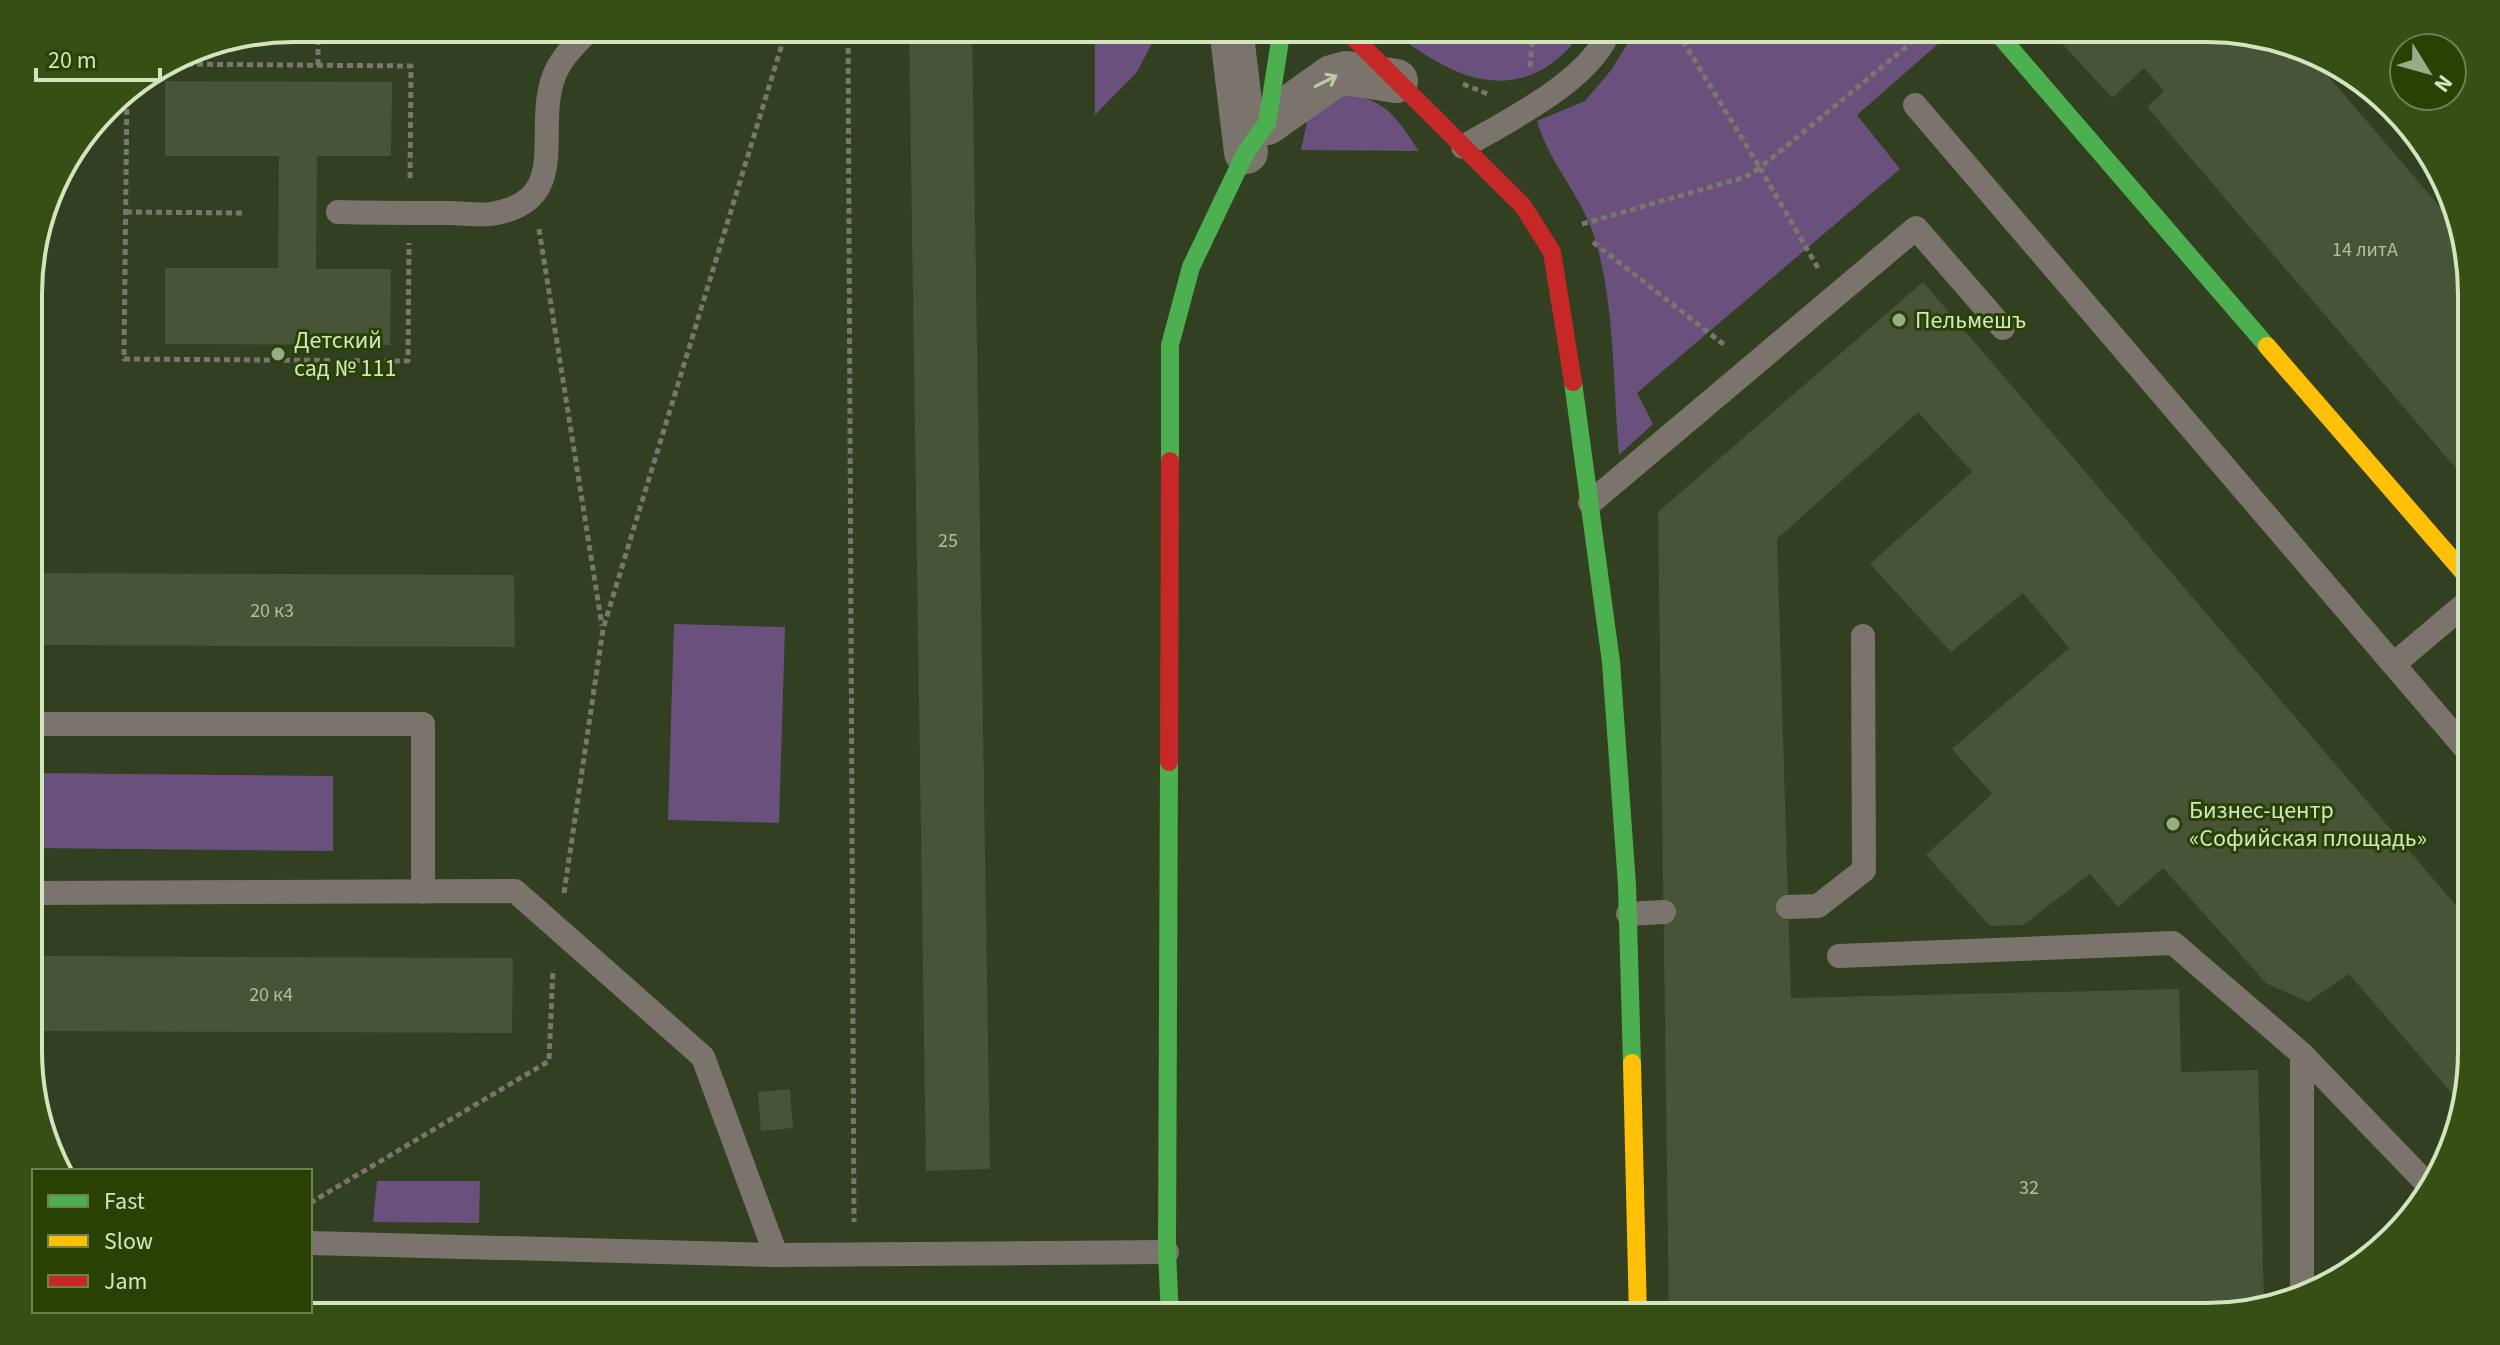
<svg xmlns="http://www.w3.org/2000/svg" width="2500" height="1345" font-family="'Source Sans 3',sans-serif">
  <rect width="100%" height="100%" fill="#323f20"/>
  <!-- green -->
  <path fill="#6a517d" d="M1095,28h65l-23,44 -42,43z
    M1391,28h194c-41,60 -95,67 -154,30 -15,-9 -28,-17 -40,-30z
    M1637,28h301l8,9 -89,78 43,54 -263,224 16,31 -34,31c-6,-69 -4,-154 -25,-219 -13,-41 -45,-73 -57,-115l48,-20 27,-32z
    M1345,93c43,8 50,23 74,58l-118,-1 7,-33z
    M674,624l111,3 -6,196 -111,-3z
    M30,773l303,3v75l-303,-3z
    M377,1181h103l-1,42 -106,-1z"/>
  <!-- building -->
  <path fill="#475435" d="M909,28h63l18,1141 -64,2z
    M2048,28h158l105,28 142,166 18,54v210l-324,-379 17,-16 -20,-23 -32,30z
    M165,81l227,1 -1,74h-74l-1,113h75l-1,76 -225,-1v-76h113l1,-112h-114z
    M1923,282l548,641v145l-10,36 -112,-130 -41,28 -42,-19 -103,-115 -45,39 -28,-33 -67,51 -33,1 -64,-71 66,-61 -40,-45 117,-101 -46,-55 -72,59 -81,-88 102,-92 -54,-60 -141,127 14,459 388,-9 2,83 77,-2 6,232 -41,14 -554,1 -11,-805z
    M30,573l484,2 1,72 -485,-2z
    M30,956l483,2 -1,75 -482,-2z
    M790,1089l3,39 -32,3 -3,-39z"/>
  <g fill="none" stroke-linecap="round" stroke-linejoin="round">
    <!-- path -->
    <path stroke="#79766d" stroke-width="5" stroke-dasharray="6 4" stroke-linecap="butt" d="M848,28l6,1194
      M167,64l244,2 -1,115
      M318,65v-37
      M1530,67l3,-39
      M1463,84l27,11
      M127,89l-3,270 284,2 1,-118
      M126,212l117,1
      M1582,224l163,-47 15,-9 -85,-140
      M539,229l63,397
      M1593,242l134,105
      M1818,268l-58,-100 169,-140
      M564,893l39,-264 184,-601
      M310,1203l239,-142 4,-92"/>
    <!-- lane -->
    <path stroke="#7a746c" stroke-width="24" d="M1915,105l556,650
      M1463,147c44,-26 131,-68 147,-119
      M338,212c37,1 74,1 110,1 14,0 30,3 43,1 83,-13 42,-83 63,-138 7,-19 23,-33 37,-48
      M1590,503l326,-275 87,100
      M2394,664l77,-65
      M30,724h393v168
      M30,893l485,-2 188,166 73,198
      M1788,907l30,-1 46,-36 -1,-234
      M1628,914l36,-2
      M1839,956l334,-13 129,111v236
      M2302,1054l130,135
      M310,1243l466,12 391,-3"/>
    <!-- street -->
    <path stroke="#7a746c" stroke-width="44" d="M1231,28l15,124
      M1267,123l65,-46 14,-4 50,8"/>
    <!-- fast -->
    <path stroke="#4caf50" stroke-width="18" d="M1993,28l274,318
      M1573,382l38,280 16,223 5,178
      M1170,461v-116l21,-78 55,-115 21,-29 15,-95
      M1169,762l-2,490 3,65"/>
    <!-- slow -->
    <path stroke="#ffc107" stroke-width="18" d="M2267,346l204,235
      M1632,1063l6,254"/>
    <!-- jam -->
    <path stroke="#c62828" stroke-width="18" d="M1344,28l179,178 29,46 21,130
      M1169,762l1,-301"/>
  </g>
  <!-- one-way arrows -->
  <defs><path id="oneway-shaft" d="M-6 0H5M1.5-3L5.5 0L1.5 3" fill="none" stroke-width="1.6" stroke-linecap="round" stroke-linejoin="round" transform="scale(2)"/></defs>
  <use stroke="#bcc9aa" href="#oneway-shaft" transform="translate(1326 81) rotate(-27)"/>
  <!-- markers -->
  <g fill="#9aab87" stroke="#2a4105" stroke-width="3">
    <circle cx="1899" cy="320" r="8"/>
    <circle cx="278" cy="354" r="8"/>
    <circle cx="2173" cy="824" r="8"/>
  </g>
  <g text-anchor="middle" stroke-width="6" stroke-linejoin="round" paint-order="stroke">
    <!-- number labels -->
    <g font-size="20" fill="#afc19c">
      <text x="2365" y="256">14 литА</text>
      <text x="948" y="547">25</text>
      <text x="272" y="617">20 к3</text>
      <text x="271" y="1001">20 к4</text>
      <text x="2029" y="1194">32</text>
    </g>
    <!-- poi labels -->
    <g font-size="24" fill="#d2e5bf" stroke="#2a4105" text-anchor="start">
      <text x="1915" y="328">Пельмешъ</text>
      <text x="294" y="348">Детский<tspan x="294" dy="28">сад № 111</tspan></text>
      <text x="2189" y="818">Бизнес-центр<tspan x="2189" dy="28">«Софийская площадь»</tspan></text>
    </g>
  </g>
  <!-- crop -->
  <path d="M0 0H2500V1345H0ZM294 42H2206A252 252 0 0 1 2458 294V1051A252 252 0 0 1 2206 1303H294A252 252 0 0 1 42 1051V294A252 252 0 0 1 294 42Z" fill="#374e14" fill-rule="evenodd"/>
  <path fill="none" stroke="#d2e5bf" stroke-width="4" d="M294 42H2206A252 252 0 0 1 2458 294V1051A252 252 0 0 1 2206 1303H294A252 252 0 0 1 42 1051V294A252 252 0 0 1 294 42Z"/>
  <!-- legend -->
  <rect x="32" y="1169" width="280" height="144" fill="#2a4105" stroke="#6d834f" stroke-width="2"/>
  <rect x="48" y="1195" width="40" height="12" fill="#4caf50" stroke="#6d834f" stroke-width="2"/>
  <text x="104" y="1209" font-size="24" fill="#d2e5bf">Fast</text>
  <rect x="48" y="1235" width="40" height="12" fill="#ffc107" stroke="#6d834f" stroke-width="2"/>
  <text x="104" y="1249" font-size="24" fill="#d2e5bf">Slow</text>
  <rect x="48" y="1275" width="40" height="12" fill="#c62828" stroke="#6d834f" stroke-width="2"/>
  <text x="104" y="1289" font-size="24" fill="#d2e5bf">Jam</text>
  <!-- north arrow -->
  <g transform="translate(2428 72) rotate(127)"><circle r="38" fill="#2a4105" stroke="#6d834f" stroke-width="2"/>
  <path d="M0-6L14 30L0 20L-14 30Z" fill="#9aab87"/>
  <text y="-12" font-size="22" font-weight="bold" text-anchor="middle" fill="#d2e5bf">N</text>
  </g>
  <!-- scale -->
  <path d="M36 68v12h124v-12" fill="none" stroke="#d2e5bf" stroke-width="4"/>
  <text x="48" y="68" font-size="24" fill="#d2e5bf" stroke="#2a4105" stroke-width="6" paint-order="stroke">20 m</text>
</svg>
